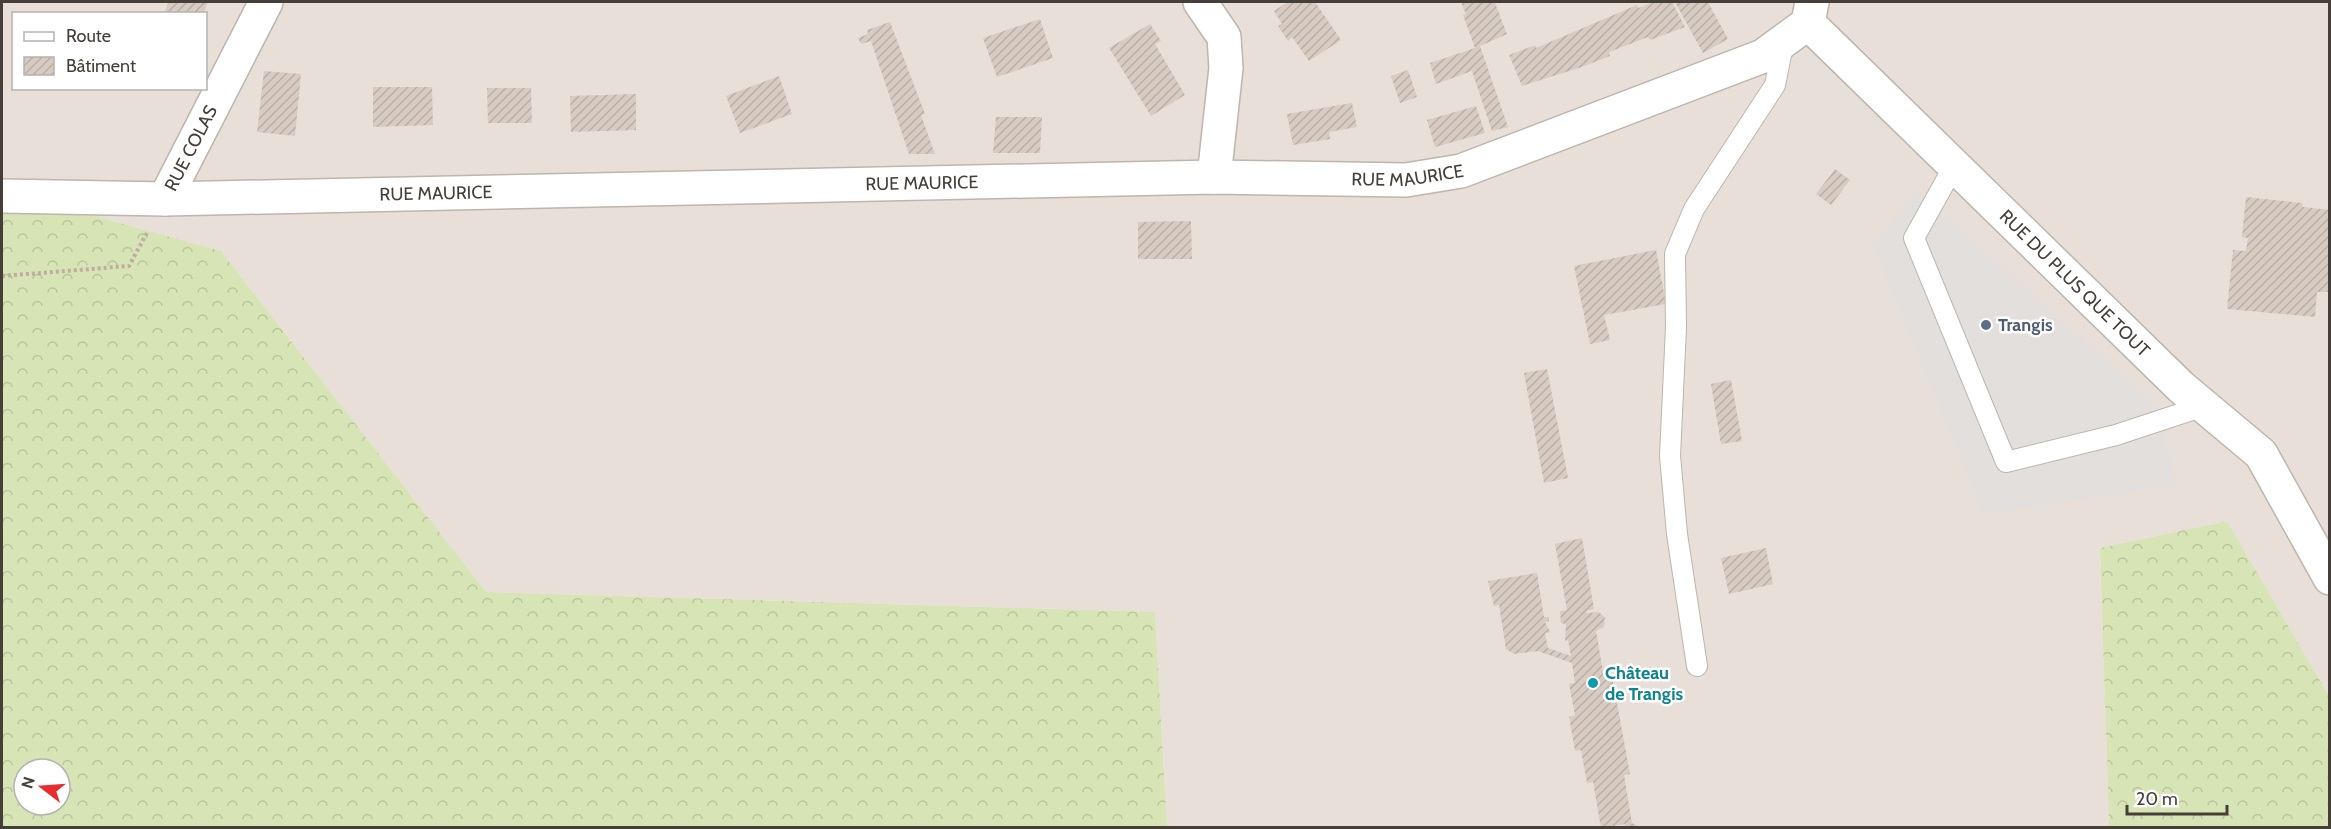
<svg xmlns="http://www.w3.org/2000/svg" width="2331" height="829" font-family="Cabin,sans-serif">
  <defs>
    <pattern id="forest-crowns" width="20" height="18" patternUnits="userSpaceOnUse" patternTransform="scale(1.5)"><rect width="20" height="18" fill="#d7e4b5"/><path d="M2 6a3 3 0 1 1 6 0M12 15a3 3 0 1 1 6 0" fill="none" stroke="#bac59c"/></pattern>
    <pattern id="building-hatch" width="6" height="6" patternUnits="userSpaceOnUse" patternTransform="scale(1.5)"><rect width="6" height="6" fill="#d7cbc2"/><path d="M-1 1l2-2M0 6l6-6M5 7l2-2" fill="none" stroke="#baafa7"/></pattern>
  </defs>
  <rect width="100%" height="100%" fill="#f3eee9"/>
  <!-- residential -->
  <path fill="#e7dfd8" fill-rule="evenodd" d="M2,2h2327v694l-102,-175 -127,27 9,279h-942l-12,-215 -669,-20 -265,-341 -219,-61zM14,14h192v74h-192z"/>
  <!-- forest -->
  <path fill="url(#forest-crowns)" fill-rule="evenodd" d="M2,190l219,61 265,341 669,20 12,215h-1165zM24,769h36v36h-36z
    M2227,521l102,175v131h-220l-9,-279z"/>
  <!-- parking -->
  <path fill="#e2dfdd" d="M1917,191l240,216 19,78 -192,29 -111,-270z"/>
  <!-- building -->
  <path fill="url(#building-hatch)" d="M1288,2h27l26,38 -32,21 -17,-24 -4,4 -10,-15 4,-2 -8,-13z
    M1461,2h39l-5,1 12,31 -27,12 28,81 -16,4 -20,-60 -36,13 -6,-21 45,-15 -12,-33 3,-1z
    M1655,2h17l13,25 -35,13 -2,-3 -39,15 1,4 -31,12 -57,18 -13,-31 26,-10 1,3 101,-43 1,3z
    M1675,2h33l20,37 -25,14z
    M168,3v-1h40l-5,12h-39z
    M1040,19l13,39 -56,19 -14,-39z
    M890,22l35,92 -4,1 14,39h-26l-38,-113 -10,3 -3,-6 10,-4 -1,-4z
    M1150,24l11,17 -6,3 30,51 -34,21 -42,-68z
    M1408,70l9,27 -17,6 -9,-27z
    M264,71l37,3 -6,62 -38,-4z
    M779,76l13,38 -52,19 -14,-37z
    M373,87h59l1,38 -60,2z
    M487,88h44l1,35h-44z
    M636,94v36l-65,2 -1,-36z
    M1352,103l5,24 -28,5 1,7 -37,6 -6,-31z
    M1476,106l9,27 -50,14 -8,-27z
    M996,117h46l-2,36h-47z
    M1835,169l15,11 -19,25 -15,-11z
    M2246,197l56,6 1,4 27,3v82h-13l-2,25 -88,-8 6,-59 13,1 2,-13 -6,-1z
    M1191,221l1,38h-54v-37z
    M1656,250l10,54 -62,11 6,25 -20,4 -16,-78z
    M1547,369l21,109 -24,5 -20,-110z
    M1731,380l11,61 -21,3 -10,-60z
    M1582,538l12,71 -8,2 1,2 12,-1 6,6 -1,9 -8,4 8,46 8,-1 18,98 -6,1 8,48 9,5h-17l1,-4 -24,4 -8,-46 -6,1 -6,-33 -6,1 -6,-34 6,-2 -6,-31 6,-1 -3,-20 -34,-12 -24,3 -8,-5 -7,-44 -5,1 -6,-25 49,-8 7,44h5v4l-4,1 5,10 -5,1 3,15 23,8 -3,-16 -3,1 1,-17 -5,-1 -1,-12 7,-1 -12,-66z
    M1766,548l7,36 -44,10 -8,-36z"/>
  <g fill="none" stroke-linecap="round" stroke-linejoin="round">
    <defs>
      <path id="service" d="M1954,166l-40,72 92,224 110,-27 88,-29
        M1697,666l-20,-132 -7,-78 6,-129 -1,-73 19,-45 81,-124 9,-45"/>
      <g id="minor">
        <path d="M1200,2l24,35 2,31 -12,109"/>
        <path id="s1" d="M1812,2l-4,21 373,364 80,67 69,124"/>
        <path id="s2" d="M2,196l163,3 1049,-22 192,3 55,-9 302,-115 45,-33"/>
        <path id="s3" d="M165,199l101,-197"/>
      </g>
    </defs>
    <!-- service casing -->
    <use href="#service" stroke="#beb5ac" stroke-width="22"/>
    <!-- minor casing -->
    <use href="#minor" stroke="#beb5ac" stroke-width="36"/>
    <!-- path -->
    <path stroke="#bfae9f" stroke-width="4" stroke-dasharray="3 3" stroke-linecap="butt" d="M2,276l127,-10 19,-35"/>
    <!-- service -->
    <use href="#service" stroke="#fff" stroke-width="20"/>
    <!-- minor -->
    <use href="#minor" stroke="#fff" stroke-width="33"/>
  </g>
  <!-- markers -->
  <circle fill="#5c6f8a" stroke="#fff" stroke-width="2" cx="1986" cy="325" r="6"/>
  <circle fill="#0f9aa8" stroke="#fff" stroke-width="2" cx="1593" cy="683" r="6"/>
  <g text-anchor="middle" stroke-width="5" stroke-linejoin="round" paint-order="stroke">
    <!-- street labels -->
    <g font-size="18" fill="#463e38" stroke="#fff">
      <text dy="6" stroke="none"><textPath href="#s3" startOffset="57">RUE COLAS</textPath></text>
      <text dy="6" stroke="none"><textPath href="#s2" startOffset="1406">RUE MAURICE</textPath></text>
      <text dy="6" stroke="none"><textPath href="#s2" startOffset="920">RUE MAURICE</textPath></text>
      <text dy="6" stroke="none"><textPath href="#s2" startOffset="434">RUE MAURICE</textPath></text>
      <text dy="6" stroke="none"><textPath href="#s1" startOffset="394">RUE DU PLUS QUE TOUT</textPath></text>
    </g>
    <!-- service labels -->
    <g font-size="18" font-weight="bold" fill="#4e5e75" stroke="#fff" text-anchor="start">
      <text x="1998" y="331">Trangis</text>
    </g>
    <!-- culture labels -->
    <g font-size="18" font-weight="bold" fill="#0d838f" stroke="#fff" text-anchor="start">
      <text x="1605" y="679">Château<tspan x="1605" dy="21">de Trangis</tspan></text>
    </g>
  </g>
  <!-- border -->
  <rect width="2331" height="829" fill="none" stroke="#463e38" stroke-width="6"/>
  <!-- legend -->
  <rect x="12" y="12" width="195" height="78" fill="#ffffff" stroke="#b5b2af" stroke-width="1.5"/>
  <rect x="24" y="32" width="30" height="9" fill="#ffffff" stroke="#b5b2af" stroke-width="1.5"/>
  <text x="66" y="42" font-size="18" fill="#463e38">Route</text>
  <rect x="24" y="57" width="30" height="18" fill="url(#building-hatch)" stroke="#b5b2af" stroke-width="1.5"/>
  <text x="66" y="72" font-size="18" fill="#463e38">Bâtiment</text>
  <!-- north arrow -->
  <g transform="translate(42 787) rotate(287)"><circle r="28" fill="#ffffff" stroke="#b5b2af" stroke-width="1.5"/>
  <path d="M0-4.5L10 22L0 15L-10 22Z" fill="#e82b2e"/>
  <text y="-9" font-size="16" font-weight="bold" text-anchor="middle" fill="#463e38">N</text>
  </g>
  <!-- scale -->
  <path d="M2127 805v9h100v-9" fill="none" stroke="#463e38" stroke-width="3"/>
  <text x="2136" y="805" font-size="18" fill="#463e38" stroke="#ffffff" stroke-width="4.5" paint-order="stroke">20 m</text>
</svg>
